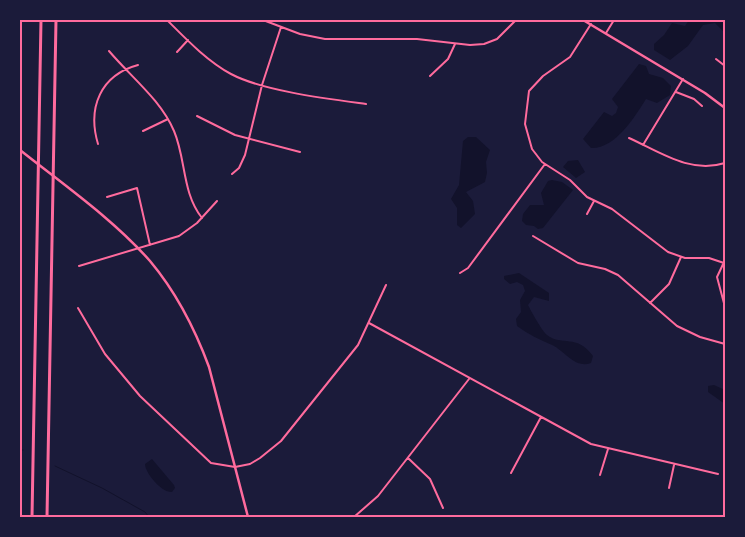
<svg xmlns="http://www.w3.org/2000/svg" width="745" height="537" font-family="Figtree,sans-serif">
  <rect width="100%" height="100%" fill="#1b1b3a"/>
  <!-- water -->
  <path fill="#12122b" d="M689,20h36v13l-10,-10 -12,2 -15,21 -18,14 -16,-10v-6l10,-9 8,-12 13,3z
    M639,64l7,2 3,8 14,4 8,8 -1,9 -13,8 -11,-4c-12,19 -31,50 -55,49l-8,-9 21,-27 8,4 4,-3 2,-6 -6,-8z
    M468,137h8l14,13 -4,12 1,11 -2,9 -19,10 7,9 2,13 -14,14 -4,-3v-17l-6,-9 8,-14 4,-44z
    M578,160l7,12 -9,6 -13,-11 5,-6z
    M552,180l10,2 11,8 -30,38 -5,1 -4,-3 -8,-1 -4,-4 1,-7 7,-9h14l-3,-12 7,-12z
    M519,273l30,20v8l-15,-4 -6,8c3,6 14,26 19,30 16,12 29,-2 46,21l-2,7c-16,6 -26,-12 -39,-18 -12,-5 -24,-11 -35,-19l-1,-7 5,-7 -1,-12 5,-9 -2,-6 -6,-3 -7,2 -6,-5v-3z
    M714,385l11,5v14l-17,-12v-6z
    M152,459l22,26 1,3 -3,4c-10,1 -27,-19 -27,-28z"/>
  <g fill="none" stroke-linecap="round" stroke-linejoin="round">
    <!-- stream -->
    <path stroke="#12122b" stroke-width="1" d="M20,450h3
      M55,466l47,22 43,24 4,5"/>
    <!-- minor -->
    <path stroke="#ff6b9d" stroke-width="2" d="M167,20c19,19 40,41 64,54 32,17 98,25 135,30
      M263,20l37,14 25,5h92l53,6 14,-1 13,-5 19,-19
      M591,24l-21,33 -27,19 -14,15 -4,33 7,25 10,13 28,18 17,17 25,12 56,43 17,6h24l15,5
      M606,33l8,-13
      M109,51c22,26 52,49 65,80 12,28 8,62 28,87
      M177,52l11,-12
      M716,59l9,7
      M430,76l18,-17 7,-15
      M676,92l18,7 8,7
      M197,116l38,19 65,17
      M143,131l25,-12
      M629,138c31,14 61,36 96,25
      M98,144c-11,-37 3,-69 40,-79
      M643,145l40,-66
      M232,174l7,-6 6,-13 17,-70 19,-58
      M107,197l30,-9 13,57
      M587,214l7,-13
      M533,236l45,27 27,6 13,6 59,51 23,11 25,7
      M725,260l-8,17 8,30
      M79,266l100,-30 18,-13 20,-22
      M460,273l8,-5 77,-104
      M650,303l19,-19 12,-27
      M78,308l27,46 35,42 71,67 24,4 15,-3 10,-6 21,-17 77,-96 28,-60
      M369,323l222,121 127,30
      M408,458l22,21 13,29
      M511,473l30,-56
      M600,475l8,-26
      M669,488l5,-23
      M354,517l24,-21 91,-117"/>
    <!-- tertiary -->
    <path stroke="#ff6b9d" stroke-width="2.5" d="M583,20l122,73 20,15
      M20,150c44,35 93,69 130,111 26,31 45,68 59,106l39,150"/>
    <!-- motorway -->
    <path stroke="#ff6b9d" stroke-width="3" d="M32,517l9,-497
      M47,517l9,-497"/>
  </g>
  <!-- border -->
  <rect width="745" height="537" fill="none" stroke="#1b1b3a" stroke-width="42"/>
  <rect x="21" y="21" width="703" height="495" fill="none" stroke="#ff6b9d" stroke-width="2"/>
</svg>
